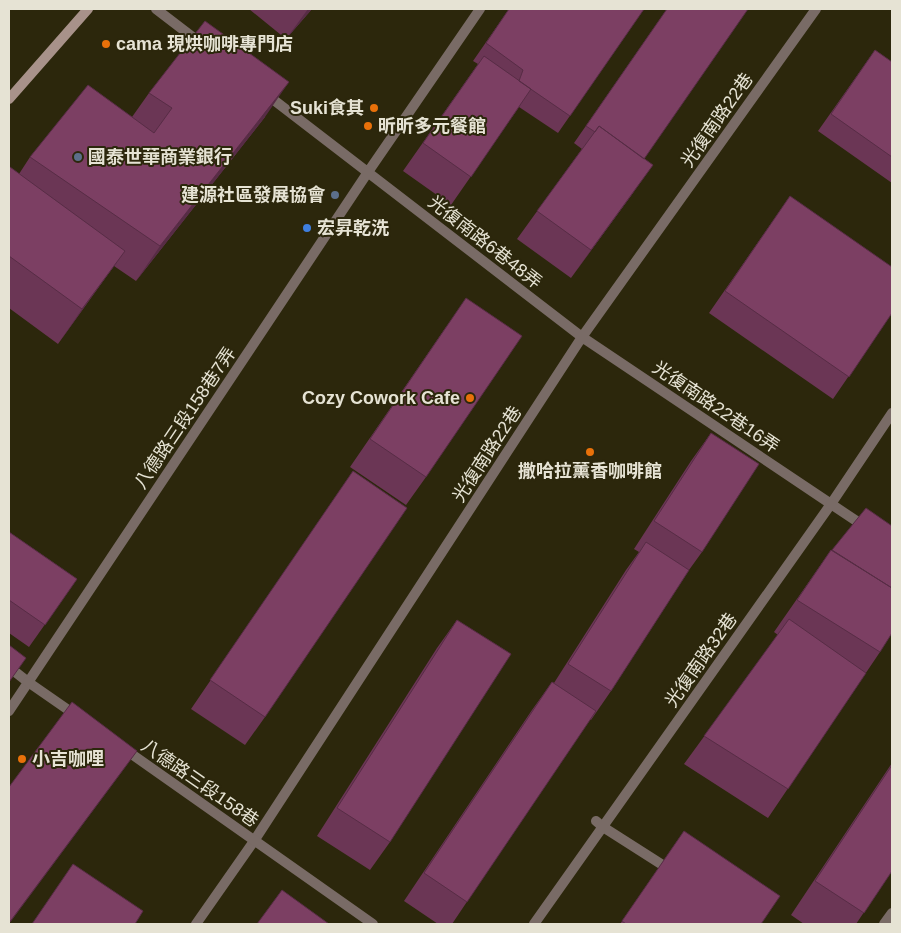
<svg xmlns="http://www.w3.org/2000/svg" width="901" height="933" font-family="Arial,'Noto Sans TC',sans-serif">
  <rect width="100%" height="100%" fill="#2c270c"/>
  <g fill="none" stroke-linecap="round" stroke-linejoin="round">
    <!-- lane -->
    <path stroke="#796b66" stroke-width="10" d="M156,9l47,36
      M266,94l316,243 249,167
      M9,667l19,15
      M9,711l359,-539 112,-163
      M596,821l7,6 69,44
      M196,924l58,-83 328,-504 234,-328
      M534,924l297,-420 61,-91
      M884,924l8,-11"/>
    <!-- street -->
    <path stroke="#796b66" stroke-width="10" d="M831,504l36,24
      M28,682l49,34
      M123,748l250,176"/>
    <!-- secondary -->
    <path stroke="#a8928a" stroke-width="10" d="M9,99l79,-90"/>
  </g>
  <!-- wall -->
  <path fill="#6b3655" d="M249,9h63l-26,30z
    M509,9h135l-86,124 -39,-26 -68,98 -48,-34 75,-107 -5,-3z
    M667,9l-23,150 -11,34 -62,85 -54,-39 65,-90 -8,-6z
    M875,50l17,12v121l-74,-52z
    M149,93l116,24 -129,164 -22,-15 -56,78 -49,-36v-138l10,4 11,-17 102,-40z
    M790,196l102,117 -59,86 -124,-86z
    M446,327l-20,150 -20,28 -56,-38z
    M711,433l-9,119 -13,18 -78,121 -20,29 -1,-1 -138,205h-14l-34,-23 128,-191 20,-28 2,1 72,-113 13,-18 -5,-3 57,-88z
    M353,471l-88,246 -20,28 -54,-36z
    M9,532l68,47 -48,68 -20,-14z
    M831,550l49,102 -112,166 -84,-54 94,-129 -4,-3z
    M457,620l-67,222 -20,28 -53,-34 120,-188z
    M892,763v108l-36,53h-52l-13,-9z
    M684,831l77,93h-141z"/>
  <!-- shaded-wall -->
  <path fill="#572c45" d="M308,9h4l-26,30z
    M289,82l-24,35 -129,164 24,-35z
    M653,165l-20,28 -62,85 20,-28z
    M125,251l-25,34 -42,59 24,-35z
    M137,751l-16,22 -112,151v-1z"/>
  <!-- building -->
  <path fill="#7c3f63" stroke="#572c45" d="M509,9h135l-74,107 -51,-35 4,-11 -37,-27z
    M667,9h81l-104,150 -45,-33 -4,6 -9,-6z
    M205,21l84,61 -129,164 -130,-89 58,-72 66,48 18,-25 -23,-15z
    M875,50l17,12v95l-61,-43z
    M484,56l47,33 -60,88 -48,-34z
    M599,126l54,39 -62,85 -54,-39z
    M10,167l115,84 -43,58 -73,-53v-86z
    M790,196l102,71v46l-43,64 -124,-86z
    M466,298l56,38 -96,141 -56,-38z
    M711,433l48,31 -57,88 -48,-31z
    M353,471l54,37 -142,209 -55,-37z
    M866,508l26,18v62l-60,-38z
    M9,532l68,47 -32,46 -36,-25z
    M646,542l43,28 -78,121 -43,-27z
    M831,550l61,38v45l-12,19 -83,-52z
    M789,619l77,54 -78,116 -84,-53z
    M457,620l54,34 -121,188 -53,-34z
    M9,645l17,13 -17,24z
    M552,682l44,29 -129,191 -43,-29z
    M72,702l65,49 -128,172v-136z
    M892,765v106l-28,42 -49,-32z
    M684,831l96,65 -19,28h-135l-4,-3z
    M73,864l70,47 -8,13h-103z
    M282,890l47,34h-72z"/>
  <!-- markers -->
  <g fill="#e8710a" stroke="#2c270c" stroke-width="2">
    <circle cx="106" cy="44" r="5"/>
    <circle cx="374" cy="108" r="5"/>
    <circle cx="368" cy="126" r="5"/>
    <circle cx="470" cy="398" r="5"/>
    <circle cx="590" cy="452" r="5"/>
    <circle cx="22" cy="759" r="5"/>
  </g>
  <g fill="#5c6f8a" stroke="#2c270c" stroke-width="2">
    <circle cx="78" cy="157" r="5"/>
    <circle cx="335" cy="195" r="5"/>
  </g>
  <circle fill="#3f7fe0" stroke="#2c270c" stroke-width="2" cx="307" cy="228" r="5"/>
  <g text-anchor="middle" stroke-width="4" stroke-linejoin="round" paint-order="stroke">
    <!-- poi labels -->
    <g font-size="18" font-weight="bold" fill="#e6e3d4" stroke="#2c270c" text-anchor="start">
      <text x="116" y="50">cama 現烘咖啡專門店</text>
      <text x="364" y="114" text-anchor="end">Suki食其</text>
      <text x="378" y="132">昕昕多元餐館</text>
      <text x="88" y="163">國泰世華商業銀行</text>
      <text x="325" y="201" text-anchor="end">建源社區發展協會</text>
      <text x="317" y="234">宏昇乾洗</text>
      <text x="460" y="404" text-anchor="end">Cozy Cowork Cafe</text>
      <text x="590" y="477" text-anchor="middle">撒哈拉薰香咖啡館</text>
      <text x="32" y="765">小吉咖哩</text>
    </g>
    <!-- street labels -->
    <g font-size="18" fill="#e6e3d4" stroke="#2c270c">
      <text transform="translate(717 120) rotate(-55)" y="6">光復南路22巷</text>
      <text transform="translate(485 242) rotate(38)" y="6">光復南路6巷48弄</text>
      <text transform="translate(716 407) rotate(34)" y="6">光復南路22巷16弄</text>
      <text transform="translate(185 418) rotate(-56)" y="6">八德路三段158巷7弄</text>
      <text transform="translate(487 454) rotate(-57)" y="6">光復南路22巷</text>
      <text transform="translate(701 660) rotate(-55)" y="6">光復南路32巷</text>
      <text transform="translate(200 783) rotate(35)" y="6">八德路三段158巷</text>
    </g>
  </g>
  <!-- border -->
  <rect width="901" height="933" fill="none" stroke="#e6e3d4" stroke-width="20"/>
</svg>
